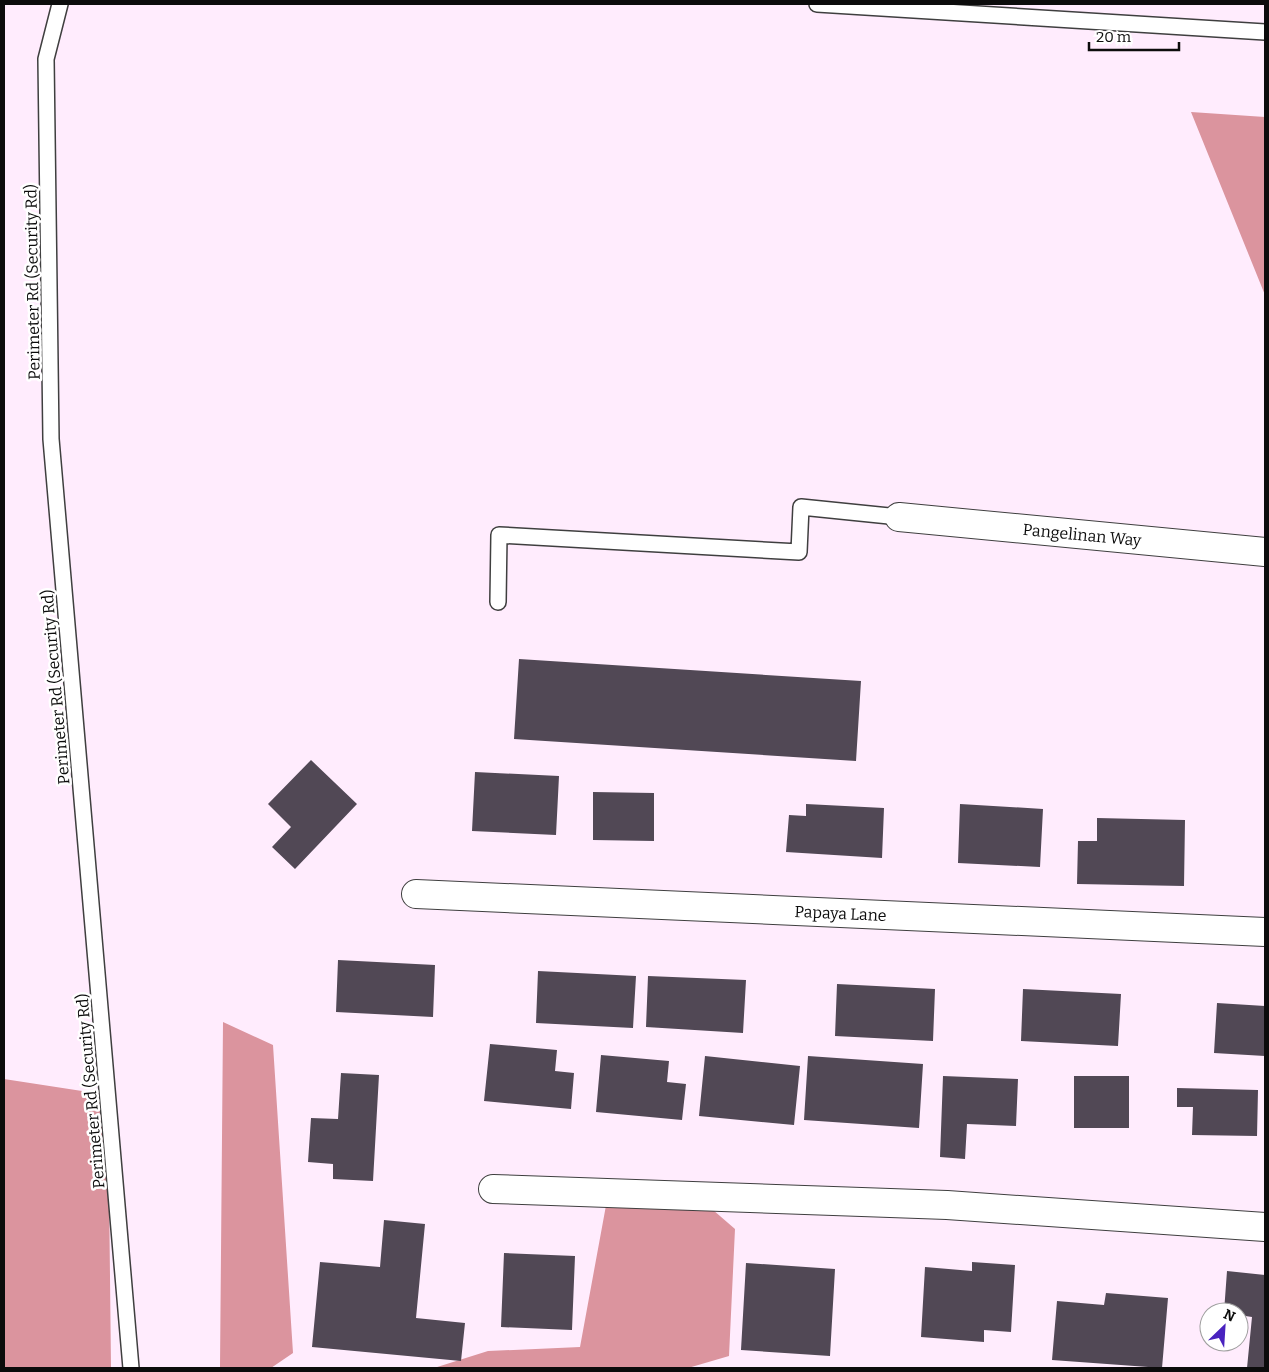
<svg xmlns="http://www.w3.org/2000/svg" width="1269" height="1372" font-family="Bitter,serif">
  <rect width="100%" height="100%" fill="#ffecfd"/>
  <!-- forest -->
  <path fill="#db949e" d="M1191,112l74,5v178z
    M223,1022l50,23 20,308 -22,15h-51z
    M4,1079l104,16 3,273h-107z
    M698,1197l37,32 -6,127 -41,12h-254l54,-17 92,-4 27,-147z"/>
  <!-- building -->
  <path fill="#514855" d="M519,659l342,22 -5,80 -342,-22z
    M311,760l46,44 -62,65 -23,-22 19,-20 -23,-23z
    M475,772l84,4 -3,59 -84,-4z
    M593,792l61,1v48l-61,-1z
    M806,804l78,4 -2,50 -96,-6 3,-37 17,1z
    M960,804l83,5 -3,58 -82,-4z
    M1097,818l88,2 -1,66 -107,-2 1,-43h19z
    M338,960l97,5 -2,52 -97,-5z
    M538,971l98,5 -3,52 -97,-5z
    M648,976l98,4 -3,53 -97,-6z
    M837,984l98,5 -2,52 -98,-5z
    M1023,989l98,5 -3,52 -97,-5z
    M1217,1003l48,3v50l-51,-3z
    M490,1044l67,6 -2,21 19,2 -3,36 -87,-8z
    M601,1055l68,6 -2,21 19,2 -4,36 -86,-8z
    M705,1056l95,10 -6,59 -95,-9z
    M808,1056l115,8 -4,64 -115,-8z
    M341,1073l38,2 -6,106 -40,-2v-15l-25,-2 3,-44 27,1z
    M943,1076l75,3 -2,47 -49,-2 -2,35 -25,-2z
    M1074,1076h55v52h-55z
    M1177,1088l81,2 -1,46 -65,-1 1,-28h-16z
    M384,1220l41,4 -9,94 49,5 -4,38 -149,-14 8,-85 60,5z
    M504,1253l71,3 -3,74 -71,-3z
    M972,1262l43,3 -4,67 -27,-2v12l-63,-5 4,-70 47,4z
    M746,1263l89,6 -5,87 -89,-6z
    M1227,1271l38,4v93h-18l5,-51 -13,-2v-3h-15z
    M1106,1293l62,5 -6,70 -110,-8 5,-59 47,4z"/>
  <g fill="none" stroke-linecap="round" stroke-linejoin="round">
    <defs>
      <path id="lane" d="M60,4l-14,55 5,380 80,929
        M817,4l448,28
        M498,602l1,-67 300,17 2,-45 98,10"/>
      <g id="street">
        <path id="s1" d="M899,517l366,35"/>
        <path id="s2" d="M416,894l849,38"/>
        <path d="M493,1189l454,16 318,22"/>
      </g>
    </defs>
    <!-- lane casing -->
    <use href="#lane" stroke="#3f3f3f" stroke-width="18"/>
    <!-- street casing -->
    <use href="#street" stroke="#3f3f3f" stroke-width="30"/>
    <!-- lane -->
    <use href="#lane" stroke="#fff" stroke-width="15"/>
    <!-- street -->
    <use href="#street" stroke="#fff" stroke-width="28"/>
  </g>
  <g text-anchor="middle" stroke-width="5" stroke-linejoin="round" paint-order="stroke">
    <!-- street labels -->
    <g font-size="16" fill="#0c0c0c" stroke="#fff">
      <text transform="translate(32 282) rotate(-91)" y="6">Perimeter Rd (Security Rd)</text>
      <text dy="6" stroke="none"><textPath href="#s1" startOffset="184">Pangelinan Way</textPath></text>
      <text transform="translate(55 687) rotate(-95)" y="6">Perimeter Rd (Security Rd)</text>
      <text dy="6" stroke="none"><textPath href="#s2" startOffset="425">Papaya Lane</textPath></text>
      <text transform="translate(90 1091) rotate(-95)" y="6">Perimeter Rd (Security Rd)</text>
    </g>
  </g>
  <!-- border -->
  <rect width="1269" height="1372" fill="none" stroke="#0c0c0c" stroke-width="10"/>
  <!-- north arrow -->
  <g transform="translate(1224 1327) rotate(25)"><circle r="24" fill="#ffffff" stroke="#9e9e9e"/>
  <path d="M0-4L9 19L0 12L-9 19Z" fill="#4922bf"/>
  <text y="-8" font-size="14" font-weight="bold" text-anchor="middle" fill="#0c0c0c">N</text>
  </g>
  <!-- scale -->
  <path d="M1089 42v8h90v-8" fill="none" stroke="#0c0c0c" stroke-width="2.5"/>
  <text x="1096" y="42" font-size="15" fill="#0c0c0c" stroke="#ffffff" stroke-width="4" paint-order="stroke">20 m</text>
</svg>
